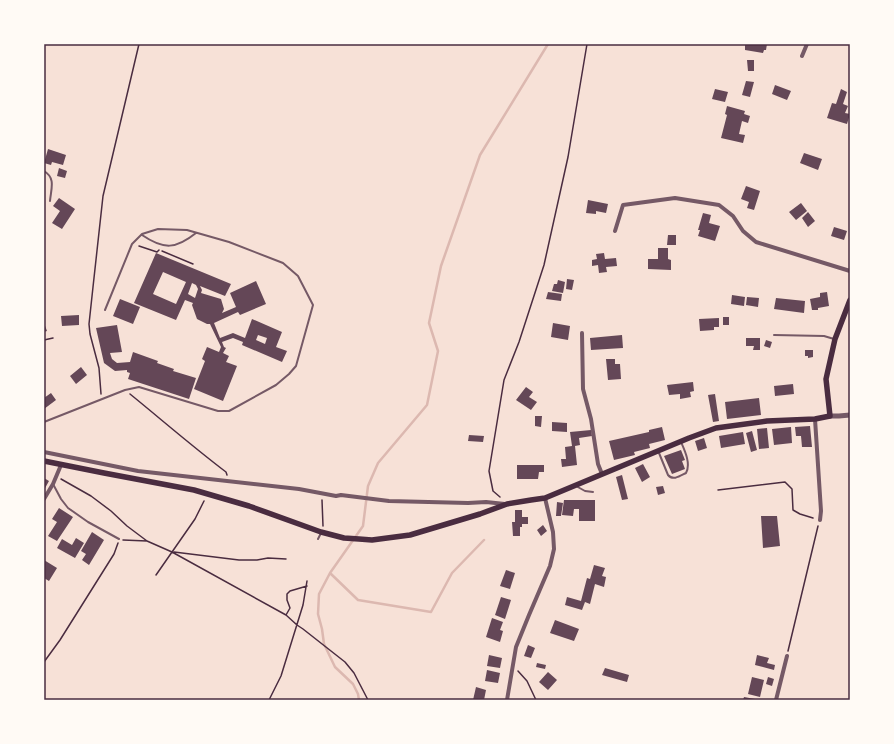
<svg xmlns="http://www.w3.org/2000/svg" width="894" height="744" font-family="Signika,sans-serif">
  <rect width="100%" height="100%" fill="#f7e1d7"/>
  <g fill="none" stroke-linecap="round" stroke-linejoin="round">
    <!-- stream -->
    <path stroke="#dcb8b0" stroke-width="2.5" d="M330,573l28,27 73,12 21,-39 32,-33
      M359,700l-1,-6 -5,-10 -18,-17 -11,-23 -2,-15 -4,-15 1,-20 11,-21 33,-47 5,-40 10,-23 49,-58 11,-54 -9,-28 12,-57 39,-111 68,-111"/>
  </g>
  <!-- building -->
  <path fill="#644757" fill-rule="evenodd" d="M745,44h22l-1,6h-2l-1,3 -18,-3z
    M747,60h7v11h-6z
    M746,81l8,1 -4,15 -8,-2z
    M775,85l16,6 -4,9 -15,-6z
    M715,89l13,3 -3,10 -13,-3z
    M841,89l6,3 -4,12 5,2 -3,7 5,1 -3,10 -20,-6 5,-15 4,1z
    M727,106l18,5 -1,3 6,2 -2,7 -6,-2 -3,13 6,1 -2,8 -22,-5 6,-23 -2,-1z
    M48,149l18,6 -3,10 -11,-3 -1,3 -7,-2z
    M804,153l18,6 -4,11 -18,-7z
    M59,168l8,3 -2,7 -8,-2z
    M746,186l14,5 -6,19 -7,-2 2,-6 -8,-3z
    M59,198l16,11 -13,20 -10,-6 8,-12 -7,-5z
    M588,200l20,4 -2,9 -10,-2v3l-10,-1z
    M801,203l6,8 -11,9 -7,-8z
    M808,212l7,9 -7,6 -6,-9z
    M703,213l8,2 -2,8 11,3 -5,15 -17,-5 2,-6h-2z
    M834,227l13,4 -3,9 -13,-4z
    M668,235h8v10h-9z
    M658,248h10v11l3,1v10l-23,-1v-10h10z
    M156,253l75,31 -6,12 -25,-10 2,4 -1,3 20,6 3,10 -2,4 14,-6 -6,-14 26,-12 10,23 -26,11 -2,-3 -24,11 6,15 13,-5 12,5 7,-19 30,13 -6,15 11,4 -5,11 -40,-17 1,-3 -10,-4 -11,4 2,5 2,1 -3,5 6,3 -3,6 11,4 -14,35 -29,-12 11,-28 -3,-2 5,-12 12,5 2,-5 -11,-23h-3l-10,-5 -5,-14 1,-2 -8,-3 -9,20 -42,-17zM163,272l23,10 -10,22 -23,-10zM192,283l4,2 2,4 -3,9 -7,-4zM258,335l9,3 -2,6 -9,-4z
    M604,253l1,6 11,-1 1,8 -11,1 1,5 -8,1 -1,-8 -6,1v-6l5,-1 -1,-5z
    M567,279l7,1 -2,10 -6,-1z
    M558,280l7,2 -2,11 -11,-2 2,-7h3z
    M548,292l14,2 -1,7 -15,-2z
    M827,292l2,14 -11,2v2h-6l-2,-11 10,-2v-4z
    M732,295l13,2 -1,9 -13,-2z
    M747,297l12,1 -1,9 -12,-2z
    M776,298l29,3 -1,12 -30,-4z
    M120,299l20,8 -7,17 -20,-8z
    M79,315v10l-17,1 -1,-10z
    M723,317h6v8h-6z
    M719,318v9h-5v3l-14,1 -1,-12z
    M44,323l3,8 -3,1z
    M553,323l17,3 -2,14 -17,-3z
    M117,325l5,27 -12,1 2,6 5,4 13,-1 3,-10 25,9 -1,2 17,6 -1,2 23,7 -7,21 -61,-20 2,-6 -3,-1v-2l-12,1 -11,-8 -8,-35z
    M622,335l1,13 -32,2 -1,-12z
    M746,338h14v12h-7l1,-4h-8z
    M766,340l6,2 -2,6 -6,-2z
    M805,350h8v7l-5,1v-2h-3z
    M606,359h9v5h5l1,15 -13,1z
    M81,367l6,8 -11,9 -6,-8z
    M693,382l1,9 -4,1 1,5 -11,2v-5l-11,1 -2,-10z
    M793,384l1,10 -19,2 -1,-10z
    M526,387l7,5 -4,5 8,5 -6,8 -15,-10z
    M51,393l5,7 -12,9v-11z
    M715,394l4,27 -6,1 -5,-27z
    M759,398l2,17 -34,4 -2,-17z
    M535,416h7l-1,11 -6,-1z
    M552,422l15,1v9l-15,-1z
    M810,426l2,21h-10l-1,-11h-5l-1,-9z
    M662,427l3,13 -16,4 1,4 -16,4 1,3 -21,5 -5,-19 40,-9v-2z
    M791,427l1,16 -18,2 -2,-16z
    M767,428l2,20 -10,1 -2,-20z
    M591,430l1,6 -13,2 1,7 -5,1 2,19 -15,2 -1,-8h5l-1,-12 7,-1 -2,-14z
    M752,431l5,19 -6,2 -5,-19z
    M743,432l2,12 -24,4 -2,-12z
    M469,435l15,1 -1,6 -15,-1z
    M704,438l3,10 -9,3 -3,-10z
    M681,450l4,10 -3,1 3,8 -13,5 -8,-18z
    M643,464l7,13 -8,5 -7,-14z
    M517,465h27v7h-5l-1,7h-21z
    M622,475l6,24 -6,1 -6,-23z
    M44,478l5,3 -5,9z
    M663,486l2,7 -7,2 -2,-8z
    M564,500h31v21h-16v-12h-5l-1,7 -11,-1z
    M557,502l6,1 -2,13h-5z
    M59,508l14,9 -16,24 -9,-5 9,-14 -5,-3z
    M515,510h7v7h6v7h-6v3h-2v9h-7l-1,-14h3z
    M761,516h16l3,30 -17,2z
    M543,525l4,6 -6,5 -4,-6z
    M92,532l12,8 -15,25 -7,-5 4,-6 -5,-3z
    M76,538l8,5 -9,15 -18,-10 5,-9 10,6z
    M44,560l13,8 -8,13 -5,-3z
    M594,565l11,3 -3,8 4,1 -2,10 -9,-3 -5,20 -5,-2 -3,8 -17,-5 2,-8 14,4 6,-23 3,1z
    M506,570l9,3 -5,16 -10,-3z
    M501,597l10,3 -6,19 -10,-4z
    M492,618l11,4 -3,8 3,1 -3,11 -14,-5z
    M555,620l24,9 -5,12 -24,-8z
    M528,645l7,3 -4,10 -7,-2z
    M489,655l13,3 -2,10 -13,-2z
    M757,655l12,3 -2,5 8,2 -1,5 -19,-5z
    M537,663l9,2 -1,4 -9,-2z
    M605,668l24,7 -2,7 -25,-7z
    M487,670l13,3 -2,10 -13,-2z
    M548,672l9,8 -9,10 -9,-8z
    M752,677l12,3 -4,17 -12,-3z
    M768,677l6,2 -2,7 -6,-2z
    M476,687l10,3 -2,10h-11z
    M744,697l11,2v1h-12z"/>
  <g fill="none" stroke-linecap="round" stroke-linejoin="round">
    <!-- path -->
    <path stroke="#4a2c40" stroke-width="1.5" d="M139,246l18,6 2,-2
      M162,251l31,13
      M44,340l9,-2
      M101,394l-2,-26 -9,-34 -1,-10 4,-37 10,-91 36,-152
      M130,394c32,26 63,53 96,78l1,3
      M61,479l30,17 20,15 16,15 20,15
      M718,490l67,-8 7,7 1,21 7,4 13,4
      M500,497l-7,-6 -4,-20 15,-91 15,-38 25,-77 24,-108 19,-113
      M322,500l1,26
      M123,540l24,1 25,11 114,63 11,10 6,4 42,33 9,11 14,27
      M174,552l65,8h18l11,-2 18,1
      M156,575l39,-56 9,-18
      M286,615l4,-7 -3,-8v-6l3,-3 17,-5
      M788,651l30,-125
      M44,662l16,-22 54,-86 4,-11
      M518,671l9,10 9,19
      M269,700l12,-24 22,-71 4,-24"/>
    <!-- service -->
    <path stroke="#755966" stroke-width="2" d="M44,171c12,7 7,18 6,30
      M142,235c22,15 34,14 54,-2
      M774,335l50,1 10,3
      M44,422l81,-32 14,-3 79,24h11l47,-26 13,-11 7,-8 17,-61 -15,-29 -15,-13 -54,-21 -42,-12 -29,-1 -16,5 -10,10 -27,66
      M659,453l9,22c5,6 12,1 18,-2 5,-9 -1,-22 -5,-31
      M53,484l8,15 7,9 20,14 31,17
      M576,486l9,5 8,1
      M318,539l3,-6"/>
    <!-- minor -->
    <path stroke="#755966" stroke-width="4" d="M802,56l5,-12
      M615,231l8,-26 52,-7 44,7 14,11 10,15 13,11 94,29
      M582,333l1,56 8,30 7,45 4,10
      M815,419l6,92 -1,9
      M44,452l94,19 161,18 37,7 5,-1 48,6 79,2 18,-1 19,2
      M44,499l9,-15 8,-19
      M507,700l9,-53 13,-32 21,-49 4,-17 -1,-17 -8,-34
      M776,700l11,-44"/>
    <!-- tertiary -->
    <path stroke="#755966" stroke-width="5" d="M830,416h9l11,-1"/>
    <!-- secondary -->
    <path stroke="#4a2c40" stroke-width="5.5" d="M44,461l60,12 90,17 55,16 72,26 23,6 15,1 13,1 38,-5 70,-21 27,-10 24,-4 14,-2 144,-60 27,-10 51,-7 48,-2 15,-3 -4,-37 9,-40 15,-39"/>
  </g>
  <!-- border -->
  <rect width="894" height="744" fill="none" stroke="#fffaf5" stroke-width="90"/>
  <rect x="45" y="45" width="804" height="654" fill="none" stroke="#4a2c40" stroke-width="1.5"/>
</svg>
